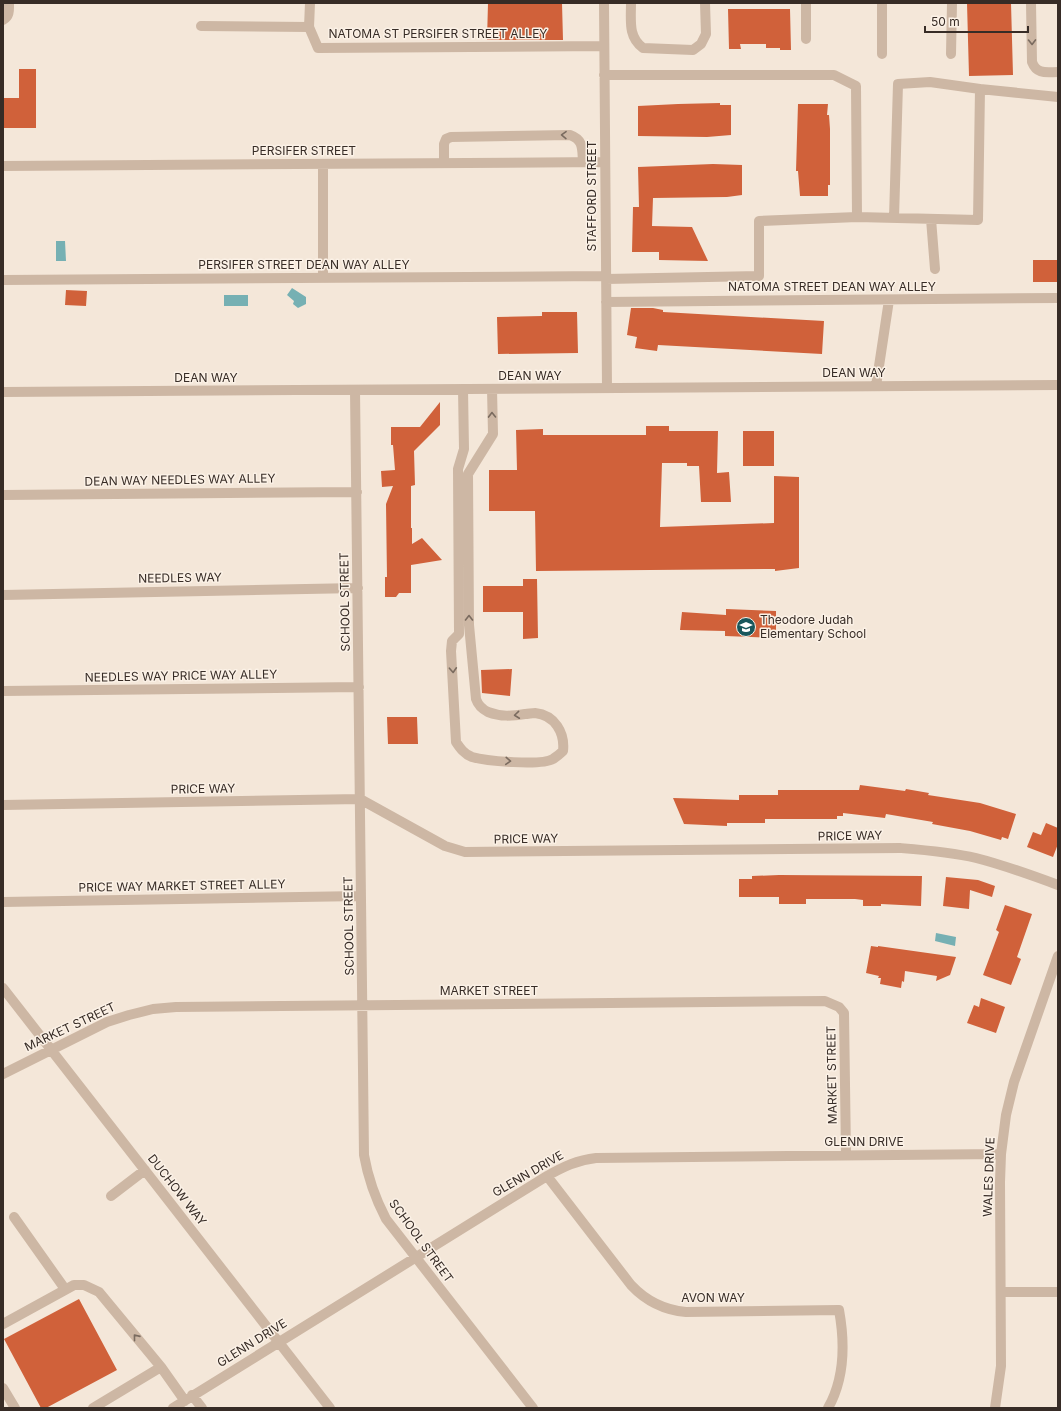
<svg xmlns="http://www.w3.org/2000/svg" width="1061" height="1411" font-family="Inter,sans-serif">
  <rect width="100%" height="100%" fill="#f4e7d9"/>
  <!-- water -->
  <path fill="#76b0b3" d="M56,241h9l1,20h-10z
    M292,288l14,9v7l-8,4 -5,-4 1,-3 -7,-6z
    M224,295h24v11h-24z
    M936,933l20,4 -1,9 -20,-5z"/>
  <!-- building -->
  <path fill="#d0613a" d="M488,3h74l1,37h-76z
    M967,3h44l2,72 -44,1z
    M728,9h62l1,41h-11v-2h-14v-4h-26l1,5h-12z
    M19,69h17v59h-33v-30h16z
    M720,103v2h11v30l-24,2 -69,-1v-30l40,-2z
    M798,104h30l-1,11h2l1,14v56h-2v11h-28l-2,-25h-2z
    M713,164l29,1v30l-15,2 -74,1 -1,28 40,1 16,34 -49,-1v-8h-27l1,-45h6l-1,-40z
    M1033,260h25v22h-25z
    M66,290l21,1 -1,15 -21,-1z
    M631,308h22l10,2v2l161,9 -2,33 -164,-9 -1,6 -22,-3 2,-11 -10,-2z
    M542,312h35l1,41 -80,1 -1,-37 45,-1z
    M440,402v23l-26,26 1,34 -4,1v42h1v16l10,-6 20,22 -31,5v28h-12l-3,4h-11v-20h2l-1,-73 7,-18 -11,1 -1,-16 14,-1 -2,-25h-2v-18h29z
    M646,426h23v5h49l-1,42 12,-1 2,30h-30l-2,-36h-12v-3h-25l-2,64 114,-4v-47l25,1v91l-24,3v-2l-239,2 -1,-60h-46v-41h28l-1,-40 27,-1v6h103z
    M743,431h31v35h-31z
    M523,579h14l1,59 -15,1v-27h-40v-26h40z
    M726,609l50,2v27l-51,-2v-5l-45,-1 2,-18 44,3z
    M512,669l-2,27 -28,-3 -1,-23z
    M387,717h30l1,27h-30z
    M860,785l45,6 1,-2 23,4 -1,2 52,8 36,11 -8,25 -6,-2 -1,3 -31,-9 -38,-7 1,-2 -47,-8 -1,4 -42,-5v3h-6v3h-72v4h-38v3l-43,-2 -11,-26 66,2v-5h39v-5h81z
    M1046,823l12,5v16l-5,13 -26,-10 6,-15 8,3z
    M779,875l143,1 -1,30 -40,-2v2h-18v-6l-8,-1h-49v5h-27v-7h-40v-18h13v-3z
    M946,877l32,3 17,6 -3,11 -22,-7 -1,19 -26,-3z
    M1005,905l27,9 -15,43 4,2 -10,26 -28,-10 16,-43 -3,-2z
    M871,946l7,1v-1l78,11 -6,18 -14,6 1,-5 -32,-5 -1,11 -2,-1 -1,7 -21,-4 1,-6h-3l1,-2 -13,-3z
    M981,998l24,9 -9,26 -29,-10 7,-18 5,2z
    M79,1299l38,71 -71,38h-5l-37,-69z"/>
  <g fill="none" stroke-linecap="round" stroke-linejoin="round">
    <!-- minor -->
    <path stroke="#cdb7a4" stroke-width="10" d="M310,3l-1,24 9,21 286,-2
      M604,3l3,385
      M631,3c0,18 -3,34 12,45l50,2 8,-6 5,-10 -1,-31
      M1031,3l1,59c5,13 15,10 26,10
      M3,20c7,-4 6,-10 6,-17
      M201,26l108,1
      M806,39v-36
      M882,54v-51
      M951,54l1,-51
      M604,75h230l22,11 1,131 -98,4v55l-153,3
      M980,89l78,8
      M444,163v-19l2,-5 5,-2 119,-2c14,5 12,14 13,27
      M323,164v114
      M3,166l602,-4
      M857,217l121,3 2,-131 -50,-7 -32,2 -4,134
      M931,219l4,50
      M3,280l603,-4
      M606,302l452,-4
      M876,386l13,-86
      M463,389l1,60 -6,20 1,165 -7,7 -1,10 5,91c4,6 8,12 16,15 14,4 69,9 81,2 3,-2 7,-5 10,-8 2,-18 -8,-36 -28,-38 -3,0 -7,1 -10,1 -13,2 -24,3 -37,-2 -6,-3 -10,-7 -12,-13l-7,-74 -1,-151 25,-40 -1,-45
      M355,390l9,765c4,23 11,43 22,64l147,189
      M3,392l1055,-7
      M3,495l354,-3
      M3,595l355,-7
      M3,691l356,-4
      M3,805l357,-6 85,47 20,6 435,-4c25,2 51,4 76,10 28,7 55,17 82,27
      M3,902l358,-6
      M3,988l327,420
      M3,1074l104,-52 22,-7 24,-6 23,-2 649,-6 14,6 5,6 2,142
      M547,1176l84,109c15,16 32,25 55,27l153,-2c6,33 6,68 -11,98
      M111,1196l34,-26
      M14,1217l51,72
      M1001,1292h57
      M3,1324l71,-39h10l15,7 62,75 24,34
      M3,1388l12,20
      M192,1395l10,13
      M93,1408l68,-41
      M173,1408l374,-232c16,-9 30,-16 49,-18l405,-4
      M995,1408l6,-42 -1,-184 1,-28 5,-39 8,-33 44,-126"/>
  </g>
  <!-- one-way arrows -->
  <defs><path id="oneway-chevron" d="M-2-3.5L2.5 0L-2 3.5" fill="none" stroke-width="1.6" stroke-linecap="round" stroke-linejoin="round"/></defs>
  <g stroke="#7a6b5f">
    <use href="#oneway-chevron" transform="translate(1032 42) rotate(89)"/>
    <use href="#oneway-chevron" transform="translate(564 135) rotate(-179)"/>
    <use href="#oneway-chevron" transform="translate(492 415) rotate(-91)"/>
    <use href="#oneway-chevron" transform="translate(469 618) rotate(-90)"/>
    <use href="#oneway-chevron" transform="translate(453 670) rotate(87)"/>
    <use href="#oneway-chevron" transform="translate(517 715) rotate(174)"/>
    <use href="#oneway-chevron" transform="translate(508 761) rotate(4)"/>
    <use href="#oneway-chevron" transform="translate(136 1337) rotate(-129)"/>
  </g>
  <!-- icons -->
  <defs>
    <symbol id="school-disc" viewBox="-11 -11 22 22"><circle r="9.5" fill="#18575c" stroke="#fbf1e6"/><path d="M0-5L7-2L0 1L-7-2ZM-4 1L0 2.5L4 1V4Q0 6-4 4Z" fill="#fff"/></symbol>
  </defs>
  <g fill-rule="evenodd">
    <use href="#school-disc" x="735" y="616" width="22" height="22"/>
  </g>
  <g text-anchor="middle" stroke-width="3" stroke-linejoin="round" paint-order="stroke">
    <!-- street labels -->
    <g font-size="12" fill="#372c26" stroke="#fbf1e6">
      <text x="438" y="38">NATOMA ST PERSIFER STREET ALLEY</text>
      <text x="304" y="155">PERSIFER STREET</text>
      <text transform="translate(592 196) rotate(-90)" y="4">STAFFORD STREET</text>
      <text x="304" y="269">PERSIFER STREET DEAN WAY ALLEY</text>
      <text x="832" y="291">NATOMA STREET DEAN WAY ALLEY</text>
      <text x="854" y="377">DEAN WAY</text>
      <text x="530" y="380">DEAN WAY</text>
      <text x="206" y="382">DEAN WAY</text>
      <text transform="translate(180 480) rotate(-1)" y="4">DEAN WAY NEEDLES WAY ALLEY</text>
      <text transform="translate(180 578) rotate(-1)" y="4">NEEDLES WAY</text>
      <text transform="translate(345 602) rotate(-91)" y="4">SCHOOL STREET</text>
      <text transform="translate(181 676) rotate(-1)" y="4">NEEDLES WAY PRICE WAY ALLEY</text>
      <text transform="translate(203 789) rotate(-1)" y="4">PRICE WAY</text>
      <text transform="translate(850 836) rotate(-1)" y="4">PRICE WAY</text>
      <text transform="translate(526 839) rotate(-1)" y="4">PRICE WAY</text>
      <text transform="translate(182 886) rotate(-1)" y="4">PRICE WAY MARKET STREET ALLEY</text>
      <text transform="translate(349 926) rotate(-91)" y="4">SCHOOL STREET</text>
      <text x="489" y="995">MARKET STREET</text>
      <text transform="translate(70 1027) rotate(-25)" y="4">MARKET STREET</text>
      <text transform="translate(832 1075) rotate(-91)" y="4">MARKET STREET</text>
      <text x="864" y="1146">GLENN DRIVE</text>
      <text transform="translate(528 1174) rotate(-30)" y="4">GLENN DRIVE</text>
      <text transform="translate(989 1177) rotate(-88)" y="4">WALES DRIVE</text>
      <text transform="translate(177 1190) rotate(52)" y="4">DUCHOW WAY</text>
      <text transform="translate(421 1241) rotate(54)" y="4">SCHOOL STREET</text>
      <text x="713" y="1302">AVON WAY</text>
      <text transform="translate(252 1343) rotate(-32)" y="4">GLENN DRIVE</text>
    </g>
    <!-- poi labels -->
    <g font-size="12" fill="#372c26" stroke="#fbf1e6" text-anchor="start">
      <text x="760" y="624">Theodore Judah<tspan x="760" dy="14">Elementary School</tspan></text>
    </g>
  </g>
  <!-- border -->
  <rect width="1061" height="1411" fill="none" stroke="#372c26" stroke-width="8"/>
  <!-- scale -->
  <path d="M925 26v6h103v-6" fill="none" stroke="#372c26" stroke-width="2"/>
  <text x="931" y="26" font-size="12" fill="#372c26" stroke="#fbf1e6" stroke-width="3" paint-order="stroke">50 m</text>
</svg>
